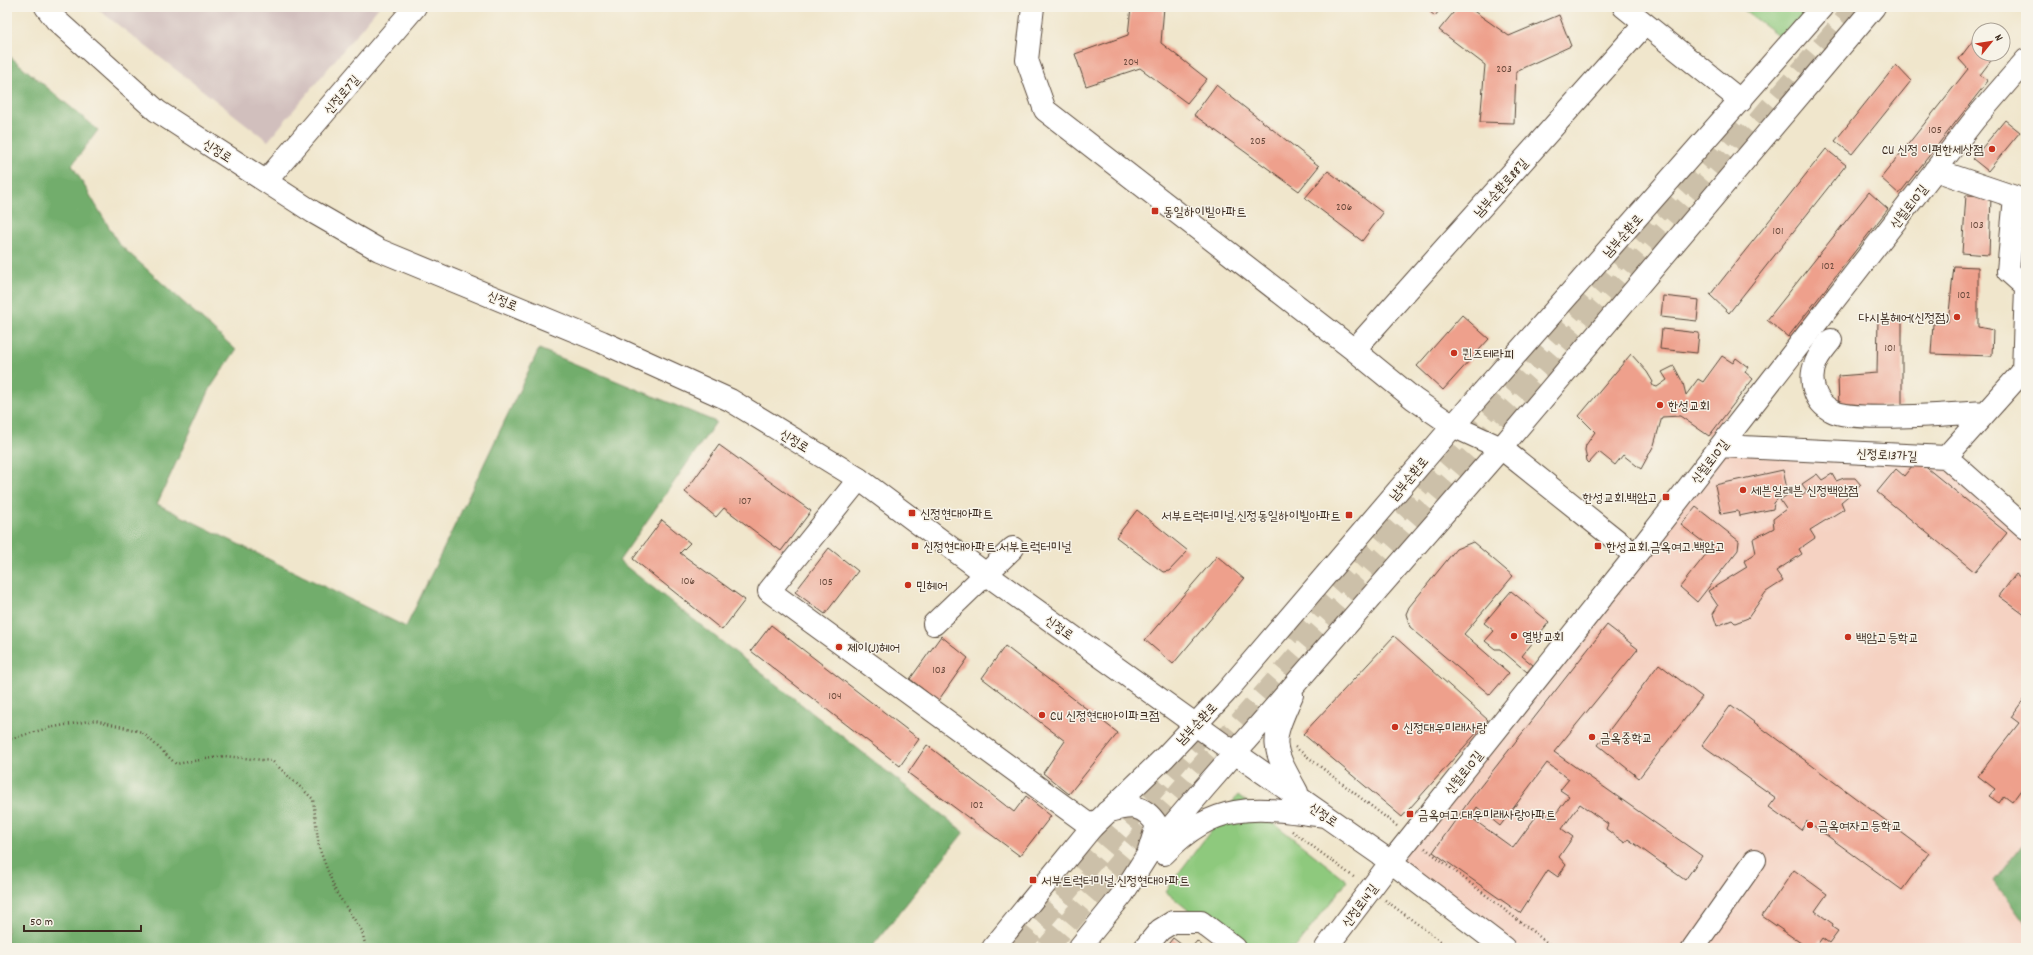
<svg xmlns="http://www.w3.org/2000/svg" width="2033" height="955" font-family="Dekko,'Poor Story',sans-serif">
  <rect width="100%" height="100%" fill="#f7f3e8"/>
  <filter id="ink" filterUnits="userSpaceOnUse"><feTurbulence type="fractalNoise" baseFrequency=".025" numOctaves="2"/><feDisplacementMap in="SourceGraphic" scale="8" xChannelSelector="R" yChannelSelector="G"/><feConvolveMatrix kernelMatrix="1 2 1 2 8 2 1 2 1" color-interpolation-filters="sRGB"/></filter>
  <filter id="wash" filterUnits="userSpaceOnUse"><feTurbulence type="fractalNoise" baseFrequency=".012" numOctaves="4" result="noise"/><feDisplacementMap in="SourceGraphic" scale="16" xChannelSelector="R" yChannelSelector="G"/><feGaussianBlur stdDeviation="0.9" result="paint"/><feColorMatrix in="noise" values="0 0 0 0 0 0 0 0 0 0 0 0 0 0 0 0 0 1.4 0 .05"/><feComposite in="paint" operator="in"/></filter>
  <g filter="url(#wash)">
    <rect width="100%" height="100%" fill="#f0e6cc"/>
    <!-- built -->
    <path fill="#f5d2c2" d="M1721,446l225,11 80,71v312l-31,41 31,44v23h-522l-113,-86z"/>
    <!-- industrial -->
    <path fill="#d1bfbd" d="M95,7h284l-111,134z"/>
    <!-- green -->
    <path fill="#8ec97d" stroke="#647a4e" d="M1740,7h82l-32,37z
      M1238,795l109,86 -52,67h-60l-70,-57z"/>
    <!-- forest -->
    <path fill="#72ad6c" stroke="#566c45" d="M7,54l91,76 -26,35 47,79 117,106 -25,37 -54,117 249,123 133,-278 177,73 -97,139 345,271 -93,116h-864z
      M2026,840v85l-32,-44z"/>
    <g id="blocks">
      <!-- building -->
      <path fill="#eea08c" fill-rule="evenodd" d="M1131,7h33l-3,36 46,36 -20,24 -47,-35 -54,18 -11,-32 53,-19z
        M1424,7h18l-7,9z
        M1458,7h10l41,29 50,-21 12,31 -55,25 -2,52 -34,-1 5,-57 -46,-35z
        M1978,34l1,20h17l-16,21 8,6 -89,113 -18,-16 87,-109 -9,-10z
        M1896,65l15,16 -59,73 -17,-13z
        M1216,85l103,81 -20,25 -105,-76z
        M2005,120l15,12 -32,39 -15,-12z
        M1826,149l20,16 -117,148 -19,-18z
        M1328,171l55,42 -21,28 -57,-43z
        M1869,192l19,17 -100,128 -21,-17z
        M1966,195l25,1 -2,59 -27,-2z
        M2024,225h2v39h-6z
        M1954,266l24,1v60l15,3 -1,26 -61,-2 2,-30 15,-2z
        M1663,296l36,4 -2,21 -36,-4z
        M1462,315l27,24 -46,51 -26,-24z
        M1878,319l24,1v87h-63l-1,-31 39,-3z
        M1662,329l37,4 -2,20 -37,-4z
        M1631,354l16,18 6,10 -2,3 6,2 10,-7 -5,-8 12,-6 9,17 3,12 12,-16 5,3 19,-26 11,7 3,-5 12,9 -3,5 8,7 -44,57 -29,-20 -18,1 -8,28 -13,24 -18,-14 -8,10 -16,-13 -10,11 -2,-2 -2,-11 1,-5 9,-13 -16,-16z
        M719,445l92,66 -30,40 -57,-43 -8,9 -31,-25z
        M1917,460l90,73 -32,39 -98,-80 19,-23 8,7z
        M1783,470l4,19 -13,14 -1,6 -34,7 -1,-5 -17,3 -6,-29z
        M1817,474l5,6 10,-6 4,7 8,-3h11l6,7 -20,17 3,7 -34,21 5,8 -16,11 3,5 -26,17 7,10 -17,11 -18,26 -13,5 -3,-3 -15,6 -4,-12 5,-8 -10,-15 39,-24 -3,-6 12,-8 -3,-14 21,-11 -1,-9 13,-10 -6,-9 13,-9 5,7 9,-7 -5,-7z
        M1696,507l43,34 -1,9 -41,52 -17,-15 31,-39 -30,-23z
        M1137,510l51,41 -19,20 -6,1 -47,-35z
        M662,520l28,23 -10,10 65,47 -23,30 -89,-71z
        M1473,542l40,34 -49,58 45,39 -19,22 -80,-68 -4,-13 3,-7 47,-58z
        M829,548l29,23 -33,43 -30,-22z
        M1217,556l27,23 -71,85 -28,-24z
        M2016,574l10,8v34l-27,-20z
        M1511,591l38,31 -27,34 11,9 -6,7 -27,-23h-5l-10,-8 9,-10 -10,-8z
        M771,625l148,114 -19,27 -149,-115z
        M1607,625l31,24 -84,103 148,104 -17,24 -57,-41 -3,4 -19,-14 2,-5 -28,-20 -18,25 11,8 -14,20 7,8 -8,12 -10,-7 -28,43 -87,-61 36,-51zM1547,763l22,16 -9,11 9,6 -17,23 -12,-8 -27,37 -43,-31 7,-10 23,19z
        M941,636l27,22 -30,43 -28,-22z
        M1394,636l94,84 -86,97 -99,-83z
        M1005,646l113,87 -49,61 -26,-21 22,-32 -83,-63z
        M1659,664l43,33 -63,81 -41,-33z
        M2024,699l2,2v82l-14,19 -8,-6 -5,7 -10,-7 6,-7 -17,-13 41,-53 -8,-6z
        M1731,705l198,148 -27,37 -95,-69 -6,9 -32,-23 7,-9 -74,-53z
        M927,745l87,67 12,-16 25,20 -31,40 -112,-83z
        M1794,870l33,24 -12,17 18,13 -1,3 6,4 -9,12 -7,-5 -7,10h-7l-46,-32z
        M1173,938l13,10h-21z
        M1197,941l8,7h-14z"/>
    </g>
  </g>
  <g filter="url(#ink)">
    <use href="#blocks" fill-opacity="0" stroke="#564638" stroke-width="1"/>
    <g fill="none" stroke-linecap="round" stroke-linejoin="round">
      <!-- major-tunnel -->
      <path stroke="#ccc0a9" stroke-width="22" stroke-dasharray="22 11" stroke-linecap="butt" d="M1288,636l172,-195 281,-326
        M1018,948l189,-221
        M1047,948l129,-152 392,-452 288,-337"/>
      <defs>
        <path id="minor" d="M1033,7l-6,53 18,50 309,240 60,49 39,27 48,22 134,107
          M1624,7l117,94
          M1935,170l80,27 -7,74 18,16
          M266,181l149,-174
          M1831,340c-5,7 -12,14 -15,22 -8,18 -2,40 16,49 21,12 125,2 154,1
          M1354,350l291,-326
          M1721,446l225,11 80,71
          M1946,457l77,-86 3,-83
          M859,479l-90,112 323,236
          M934,624l79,-76
          M1145,948l15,-18 13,-8h28l34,26
          M1326,948l65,-86 240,-301 344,-442 51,-59
          M1693,948l62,-88"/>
        <path id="major" d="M46,7l10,13 101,91 156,101 66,38 223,92 128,58 129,79 127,95 249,179 156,109 113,86
          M1292,695c-22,49 -21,50 5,97
          M1107,812c23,-7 36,-9 50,13l-8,26
          M1164,854c52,-54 91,-47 160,-38
          M993,948l99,-121 73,-70 61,-65 227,-266 369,-419
          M1079,948l43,-53 26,-41 58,-68 295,-338 373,-441"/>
      </defs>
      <!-- minor casing -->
      <use href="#minor" stroke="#564638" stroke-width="24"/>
      <!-- major casing -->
      <use href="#major" stroke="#564638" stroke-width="24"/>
      <!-- path -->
      <path stroke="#564638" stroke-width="2.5" stroke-dasharray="1 3" stroke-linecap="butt" d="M7,740l41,-12 47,-8 47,12 34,32 48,-8 48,5 41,38 6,49 17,44 26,39 4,17
        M1295,747l102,79
        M1292,831l63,47
        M1425,848l129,100
        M1385,900l65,48"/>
      <!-- minor -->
      <use href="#minor" stroke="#fff" stroke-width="22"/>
      <!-- major -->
      <use href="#major" stroke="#fff" stroke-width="22"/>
    </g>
  </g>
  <!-- markers -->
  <g fill="#c8321e" stroke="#f7f3e8" stroke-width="1.5">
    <circle cx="1992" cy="149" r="4"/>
    <rect x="1151" y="207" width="8" height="8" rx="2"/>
    <circle cx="1957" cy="317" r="4"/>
    <circle cx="1454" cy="353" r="4"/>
    <circle cx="1660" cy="405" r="4"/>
    <circle cx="1743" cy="490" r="4"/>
    <rect x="1662" y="493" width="8" height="8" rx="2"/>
    <rect x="908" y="509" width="8" height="8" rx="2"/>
    <rect x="1345" y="511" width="8" height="8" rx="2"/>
    <rect x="911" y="542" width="8" height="8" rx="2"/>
    <rect x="1594" y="542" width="8" height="8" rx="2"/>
    <circle cx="908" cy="585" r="4"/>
    <circle cx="1514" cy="636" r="4"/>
    <circle cx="1848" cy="637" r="4"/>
    <circle cx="839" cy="647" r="4"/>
    <circle cx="1042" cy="715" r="4"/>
    <circle cx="1395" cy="727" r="4"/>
    <circle cx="1592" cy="737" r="4"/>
    <rect x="1406" y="810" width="8" height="8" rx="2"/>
    <circle cx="1810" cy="825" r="4"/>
    <rect x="1029" y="876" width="8" height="8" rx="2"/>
  </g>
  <g text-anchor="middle" stroke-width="3" stroke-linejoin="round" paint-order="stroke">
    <!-- number labels -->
    <g font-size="11" fill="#68483a">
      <text x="1131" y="65">204</text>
      <text x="1504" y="72">203</text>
      <text x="1935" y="133">105</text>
      <text x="1258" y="144">205</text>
      <text x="1344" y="210">206</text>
      <text x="1977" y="228">103</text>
      <text x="1778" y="234">101</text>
      <text x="1828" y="269">102</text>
      <text x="1964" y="298">102</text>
      <text x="1890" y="351">101</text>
      <text x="745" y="504">107</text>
      <text x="688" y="584">106</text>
      <text x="826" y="585">105</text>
      <text x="939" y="673">103</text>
      <text x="835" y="699">104</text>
      <text x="977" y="808">102</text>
    </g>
    <!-- street labels -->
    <g font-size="13" fill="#3b2a1e" stroke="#f7f3e8">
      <text transform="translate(341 94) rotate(-49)" y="5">신정로7길</text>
      <text transform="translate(218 150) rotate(33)" y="5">신정로</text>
      <text transform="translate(1500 187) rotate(-48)" y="5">남부순환로88길</text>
      <text transform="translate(1908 206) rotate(-52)" y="5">신월로10길</text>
      <text transform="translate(1622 235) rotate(-48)" y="5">남부순환로</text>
      <text transform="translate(503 300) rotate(23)" y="5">신정로</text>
      <text transform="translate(795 440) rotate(32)" y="5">신정로</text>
      <text transform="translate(1887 454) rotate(3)" y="5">신정로13가길</text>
      <text transform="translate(1709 461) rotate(-52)" y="5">신월로10길</text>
      <text transform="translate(1408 478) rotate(-50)" y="5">남부순환로</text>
      <text transform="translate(1060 627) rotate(36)" y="5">신정로</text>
      <text transform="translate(1196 723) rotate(-46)" y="5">남부순환로</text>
      <text transform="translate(1463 772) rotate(-51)" y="5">신월로10길</text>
      <text transform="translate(1324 814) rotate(35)" y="5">신정로</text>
      <text transform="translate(1359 905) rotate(-53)" y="5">신정로14길</text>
    </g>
    <!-- poi labels -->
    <g font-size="13" fill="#3b2a1e" stroke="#f7f3e8" text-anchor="start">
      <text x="1984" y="154" text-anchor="end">CU 신정 이편한세상점</text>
      <text x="1163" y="216">동일하이빌아파트</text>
      <text x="1949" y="322" text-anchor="end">다시봄헤어(신정점)</text>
      <text x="1462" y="358">퀸즈테라피</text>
      <text x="1668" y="410">한성교회</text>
      <text x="1751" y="495">세븐일레븐 신정백암점</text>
      <text x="1658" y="502" text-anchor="end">한성교회.백암고</text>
      <text x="920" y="518">신정현대아파트</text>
      <text x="1341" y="520" text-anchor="end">서부트럭터미널.신정동일하이빌아파트</text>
      <text x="923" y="551">신정현대아파트.서부트럭터미널</text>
      <text x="1606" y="551">한성교회.금옥여고.백암고</text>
      <text x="916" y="590">민헤어</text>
      <text x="1522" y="641">열방교회</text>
      <text x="1856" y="642">백암고등학교</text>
      <text x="847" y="652">제이(J)헤어</text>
      <text x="1050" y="720">CU 신정현대아이파크점</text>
      <text x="1403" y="732">신정대우미래사랑</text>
      <text x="1600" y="742">금옥중학교</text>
      <text x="1418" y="819">금옥여고.대우미래사랑아파트</text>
      <text x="1818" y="830">금옥여자고등학교</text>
      <text x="1041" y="885">서부트럭터미널.신정현대아파트</text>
    </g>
  </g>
  <!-- margin -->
  <rect width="2033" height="955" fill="none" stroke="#f7f3e8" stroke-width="24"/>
  <!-- north arrow -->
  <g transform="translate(1991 42) rotate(60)"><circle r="19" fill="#f7f3e8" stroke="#aca397"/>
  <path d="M0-3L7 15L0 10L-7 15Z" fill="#c8321e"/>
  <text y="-6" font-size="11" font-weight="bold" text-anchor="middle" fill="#3b2a1e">N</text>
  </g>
  <!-- scale -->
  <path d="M24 925v6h117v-6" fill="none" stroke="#3b2a1e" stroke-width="2"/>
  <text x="30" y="925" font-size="12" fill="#3b2a1e" stroke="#f7f3e8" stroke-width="3" paint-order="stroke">50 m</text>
</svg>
